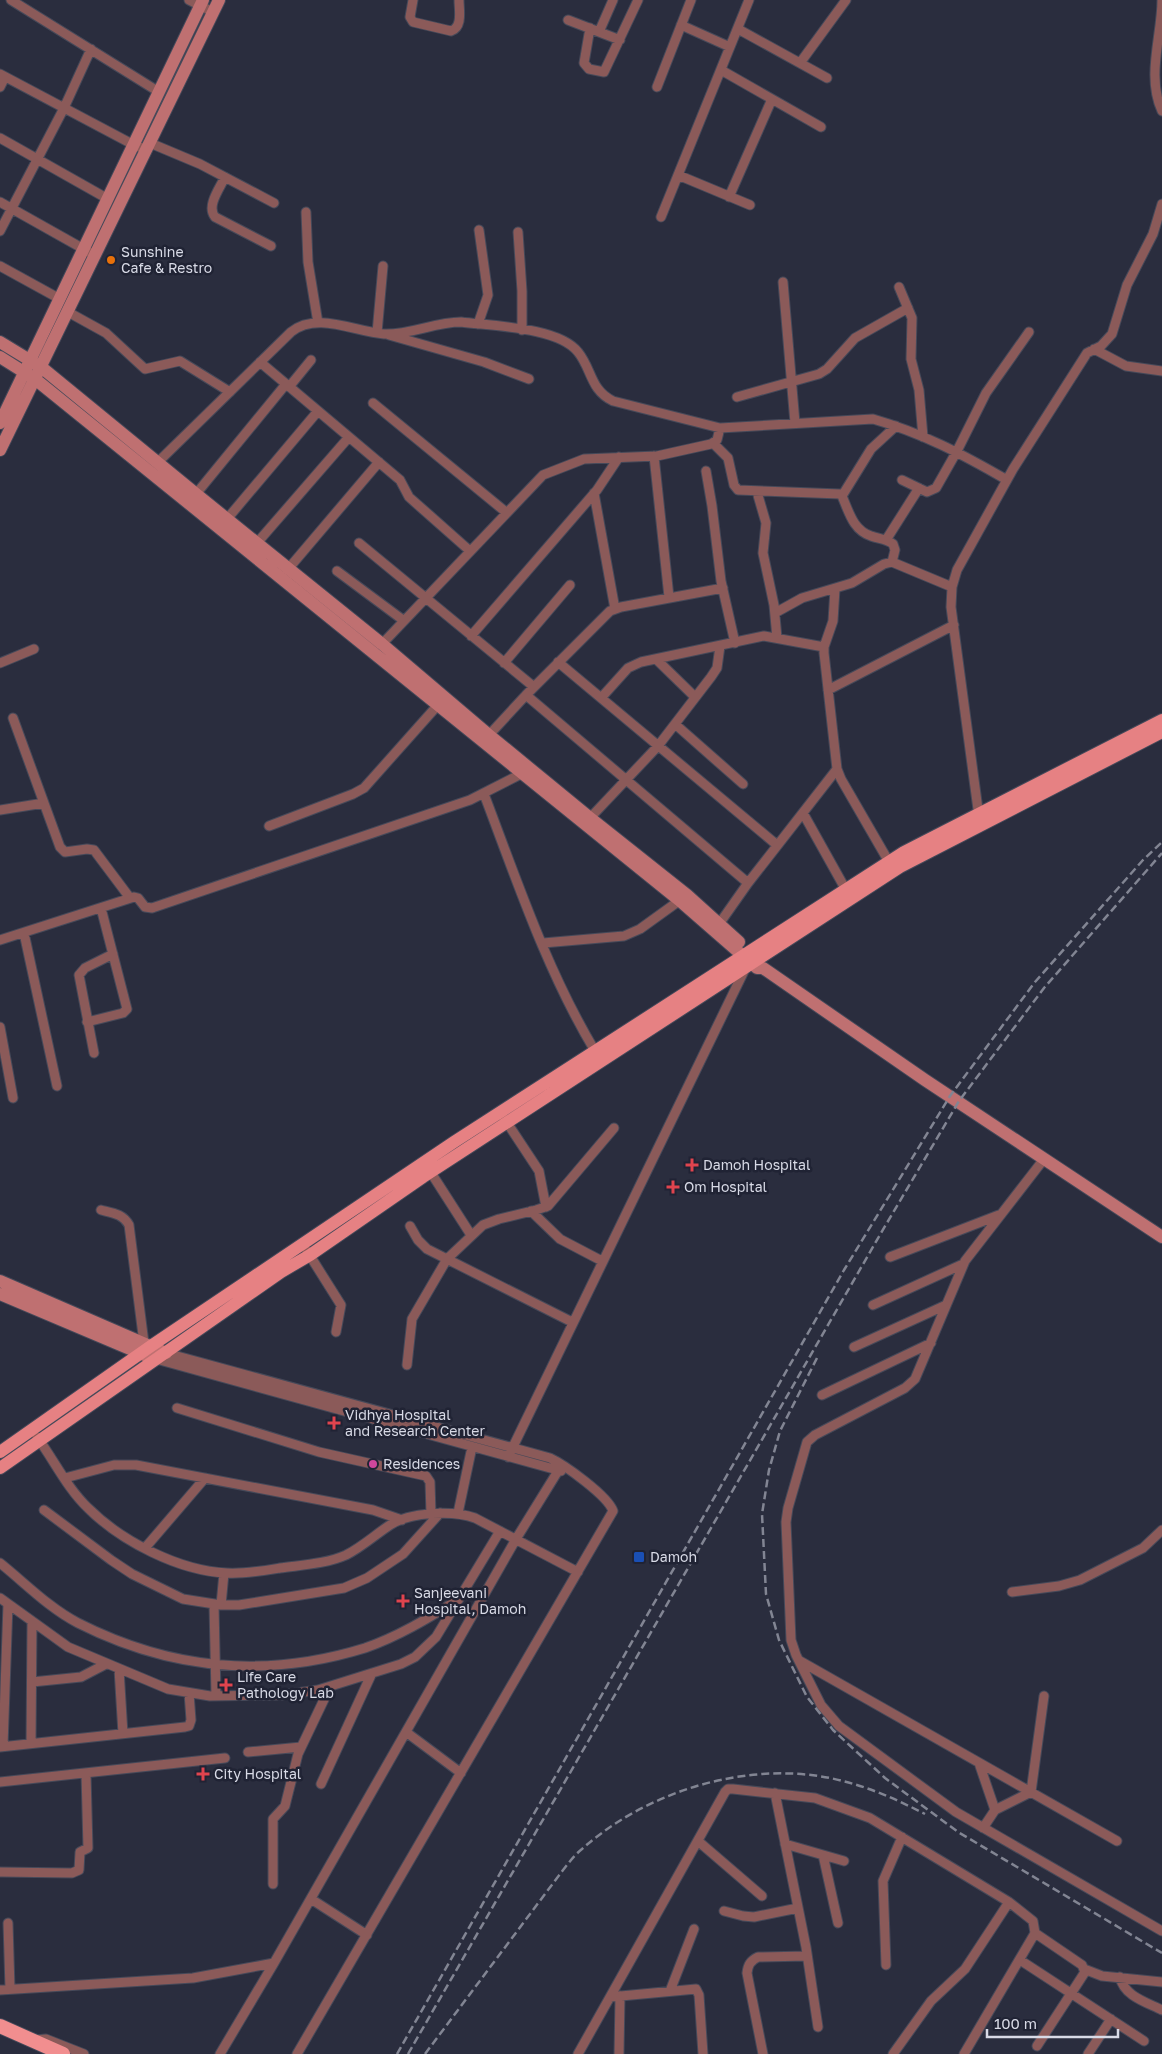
<svg xmlns="http://www.w3.org/2000/svg" width="1162" height="2054" font-family="'Golos Text',sans-serif">
  <rect width="100%" height="100%" fill="#2a2d3e"/>
  <g fill="none" stroke-linecap="round" stroke-linejoin="round">
    <defs>
      <path id="minor" d="M11,0l148,92
        M189,0l24,12
        M413,0l-3,17 3,5 38,9c12,-4 8,-21 8,-31
        M1162,0c0,36 -16,76 0,111
        M568,20l52,20
        M681,25l49,22
        M590,28l-6,35 5,6 15,3 34,-72
        M738,29l89,49
        M599,32l14,-32
        M800,63l46,-63
        M721,70l100,57
        M0,74l134,71 13,5
        M0,87l5,-10
        M657,87l34,-87
        M0,138l108,61
        M150,143l50,21 74,39
        M678,175l72,30
        M225,177c-5,11 -19,29 -10,40l56,29
        M729,197l43,-98
        M0,202l89,50
        M306,212l2,50 10,61
        M661,217l88,-217
        M0,231l64,-123 27,-59
        M518,232l4,59v39
        M0,266l60,33
        M783,282l12,141
        M899,287l13,31 -1,41 8,31 4,47
        M68,312l38,21 39,36 35,-8 50,31
        M478,324l10,-29 -9,-65
        M377,333l6,-67
        M389,335l95,27 45,17
        M1094,349l32,17 36,5
        M260,362l140,118 9,17 61,54
        M289,387l22,-27
        M737,397l82,-23 8,-5 28,-31 53,-30
        M373,403l134,110
        M713,443l15,15 6,27 4,5 102,4 2,2c7,16 11,34 29,40 8,3 16,3 22,8l2,6 -3,12
        M654,456l15,141
        M157,463l134,-131c26,-21 64,0 93,2 26,1 51,-12 77,-12 31,4 98,5 117,30 14,17 12,38 35,49l107,27 153,-9c49,14 89,35 134,61
        M706,471l6,35 9,75 14,62
        M902,480l25,12 9,-4 21,-37 29,-58 43,-61
        M757,492l9,31 -3,30 11,52 3,33
        M594,493l21,116
        M196,494l90,-110
        M842,496l29,-47 25,-23
        M227,519l91,-108
        M886,540l33,-52
        M257,543l92,-106
        M359,543l175,144
        M289,568l90,-106
        M337,571l66,49
        M835,589l-2,32 -9,26v6l13,116 4,10 48,83
        M775,613l27,-15 50,-15 32,-19 8,-2 60,25
        M471,636l126,-146 22,-33
        M382,644l161,-169 41,-16 73,-3 54,-12 6,-4 3,-12
        M656,659l39,38
        M558,662l219,183
        M0,663l34,-14
        M504,663l66,-78
        M828,690l126,-65
        M526,695l222,188
        M601,698l27,-30 13,-6 123,-26 60,11
        M13,718l47,129 5,5 22,-3 7,1 36,48
        M675,724l68,60
        M489,735l37,-40 84,-84 11,-4 102,-19
        M484,794c33,87 63,177 111,257
        M0,810l44,-7
        M803,813l43,77
        M979,817l-28,-210 1,-20 5,-17 56,-101 74,-116 14,-7 11,-12 15,-49 26,-51 9,-30
        M590,818l68,-72 53,-69 6,-9 3,-22
        M269,826l84,-32 11,-6 73,-82
        M717,927l31,-44 89,-114
        M24,933l33,153
        M0,940l134,-43 4,1 7,9 7,1 318,-108 51,-26
        M543,943l81,-7 16,-7 43,-31
        M87,1022l36,-9 4,-4 -26,-101
        M0,1027l13,71
        M94,1053l-15,-78 6,-7 28,-14
        M504,1118l35,53 7,36
        M1044,1159l-79,102 -50,118 -10,9 -90,47 -8,7 -19,66 -2,14 5,118 5,15 25,50 18,21 117,86 206,119
        M428,1168l43,67
        M101,1210c12,3 22,4 28,15l15,118
        M531,1211l29,28 42,22
        M410,1226l8,14 9,9 145,73
        M307,1251l34,54 -5,27
        M890,1257l109,-42
        M873,1305l90,-41
        M854,1347l92,-42
        M166,1353l384,105c15,7 58,38 63,53l-316,543
        M156,1359l405,112
        M407,1365l5,-46 35,-60 36,-34 16,-6 37,-9 12,-4 66,-78
        M822,1395l109,-52
        M177,1408l142,44 107,24 4,6 1,32
        M37,1437c17,23 30,51 51,71 33,33 91,63 139,65 18,1 35,-2 53,-5 21,-3 46,-4 66,-13 16,-8 30,-21 44,-30 20,-13 63,-15 85,-7l103,54
        M508,1457l238,-490
        M65,1478l49,-13h22l237,45 29,10
        M44,1510l67,50 21,14 51,25 38,6h18l105,-17 23,-10 36,-24 37,-41
        M458,1513l14,-66
        M145,1548l60,-70
        M0,1563c25,20 49,45 78,60 93,47 187,56 287,25 32,-11 62,-29 91,-47
        M1012,1592l47,-6 21,-6 63,-32 19,-18
        M0,1598l68,49 100,42 42,7 72,-1 36,-5 83,-26 14,-7 21,-20 64,-106
        M214,1605l2,91
        M221,1605l3,-32
        M800,1661l317,180
        M119,1669l4,65
        M32,1682l49,-5 25,-13
        M406,1732l55,41
        M31,1743l1,-121
        M3,1746l5,-142
        M0,1747l185,-20 4,-1 2,-6 -2,-27
        M248,1752l53,-5
        M979,1763l16,47
        M0,1782l225,-24
        M321,1784l51,-111
        M775,1793l31,154 12,80
        M983,1828l12,-18 36,-18 13,-96
        M698,1841l64,55
        M785,1844l59,17
        M823,1855l15,68
        M0,1872l72,1 7,-3 1,-18 8,-4 -2,-74
        M273,1884v-65l12,-13 13,-52 32,-67
        M311,1899l56,36
        M724,1911l19,5 11,1 44,-9
        M8,1923l2,66
        M1035,1933l47,32 3,7 -48,74
        M1020,1960l124,81
        M886,1965l-3,-84 19,-44
        M1084,1969l18,7 60,6
        M1120,1977c4,19 26,25 42,33
        M0,1990l193,-12 81,-15
        M670,1991l24,-62
        M610,1997l86,-8 3,6 4,59
        M35,2040l11,-1 38,15
        M220,2054l54,-91 242,-424 42,-68
        M578,2054l147,-262 3,-3h5l82,9 55,20 139,84 24,19 2,12 -71,121
        M619,2054l1,-58
        M763,2054l-16,-81c1,-8 3,-12 11,-16l49,-1
        M893,2054l38,-53 34,-32 44,-67
        M1088,2054l23,-35"/>
      <path id="secondary" d="M0,342l41,25 155,127 186,150 107,91 101,83 97,77 52,47
        M0,357l35,22 644,521 78,68h6l162,112 237,157
        M0,423l203,-423
        M0,450l219,-450
        M0,1281l166,72
        M0,1294l149,63"/>
      <path id="primary" d="M0,1452l151,-106 303,-204 450,-290 258,-132
        M0,1468l281,-196 29,-17 113,-78 477,-310 262,-135"/>
      <path id="trunk" d="M0,2026l63,28"/>
    </defs>
    <!-- minor casing -->
    <use href="#minor" stroke="#464959" stroke-width="11"/>
    <!-- secondary casing -->
    <use href="#secondary" stroke="#464959" stroke-width="14"/>
    <!-- primary casing -->
    <use href="#primary" stroke="#464959" stroke-width="14"/>
    <!-- trunk casing -->
    <use href="#trunk" stroke="#464959" stroke-width="16"/>
    <!-- minor -->
    <use href="#minor" stroke="#8b5a59" stroke-width="9"/>
    <!-- secondary -->
    <use href="#secondary" stroke="#bf7071" stroke-width="12"/>
    <!-- primary -->
    <use href="#primary" stroke="#e68183" stroke-width="12"/>
    <!-- trunk -->
    <use href="#trunk" stroke="#f18e8f" stroke-width="14"/>
    <!-- rail -->
    <path stroke="#828593" stroke-width="2.5" stroke-dasharray="8 4" stroke-linecap="butt" d="M817,1358l-37,73 -11,39 -7,44 4,80 13,46 28,57 26,33 52,48 73,54 204,121
      M397,2054l447,-784 106,-174 85,-114 108,-122 19,-18
      M408,2054l473,-821 78,-132 85,-113 118,-135
      M425,2054l132,-176c8,-10 15,-21 25,-29 64,-57 162,-88 248,-71 34,7 64,20 95,36"/>
  </g>
  <!-- markers -->
  <circle fill="#e8710a" stroke="#202334" stroke-width="2" cx="111" cy="260" r="5"/>
  <g fill="#e0444e" stroke="#202334" stroke-width="2">
    <path d="M689.5 1157.5h5v5h5v5h-5v5h-5v-5h-5v-5h5z"/>
    <path d="M670.5 1179.5h5v5h5v5h-5v5h-5v-5h-5v-5h5z"/>
    <path d="M331.5 1415.5h5v5h5v5h-5v5h-5v-5h-5v-5h5z"/>
    <path d="M400.5 1593.5h5v5h5v5h-5v5h-5v-5h-5v-5h5z"/>
    <path d="M223.5 1677.5h5v5h5v5h-5v5h-5v-5h-5v-5h5z"/>
    <path d="M200.5 1766.5h5v5h5v5h-5v5h-5v-5h-5v-5h5z"/>
  </g>
  <circle fill="#d1479c" stroke="#202334" stroke-width="2" cx="373" cy="1464" r="5"/>
  <rect fill="#1a4fb4" stroke="#202334" stroke-width="2" x="633" y="1551" width="12" height="12" rx="2.5"/>
  <g text-anchor="middle" stroke-width="5" stroke-linejoin="round" paint-order="stroke">
    <!-- poi labels -->
    <g font-size="14" fill="#d8dae6" stroke="#202334" text-anchor="start">
      <text x="121" y="257">Sunshine<tspan x="121" dy="16">Cafe &amp; Restro</tspan></text>
      <text x="703" y="1170">Damoh Hospital</text>
      <text x="684" y="1192">Om Hospital</text>
      <text x="345" y="1420">Vidhya Hospital<tspan x="345" dy="16">and Research Center</tspan></text>
      <text x="383" y="1469">Residences</text>
      <text x="650" y="1562">Damoh</text>
      <text x="414" y="1598">Sanjeevani<tspan x="414" dy="16">Hospital, Damoh</tspan></text>
      <text x="237" y="1682">Life Care<tspan x="237" dy="16">Pathology Lab</tspan></text>
      <text x="214" y="1779">City Hospital</text>
    </g>
  </g>
  <!-- scale -->
  <path d="M987 2029v8h131v-8" fill="none" stroke="#d8dae6" stroke-width="2.5"/>
  <text x="994" y="2029" font-size="15" fill="#d8dae6" stroke="#202334" stroke-width="4" paint-order="stroke">100 m</text>
</svg>
